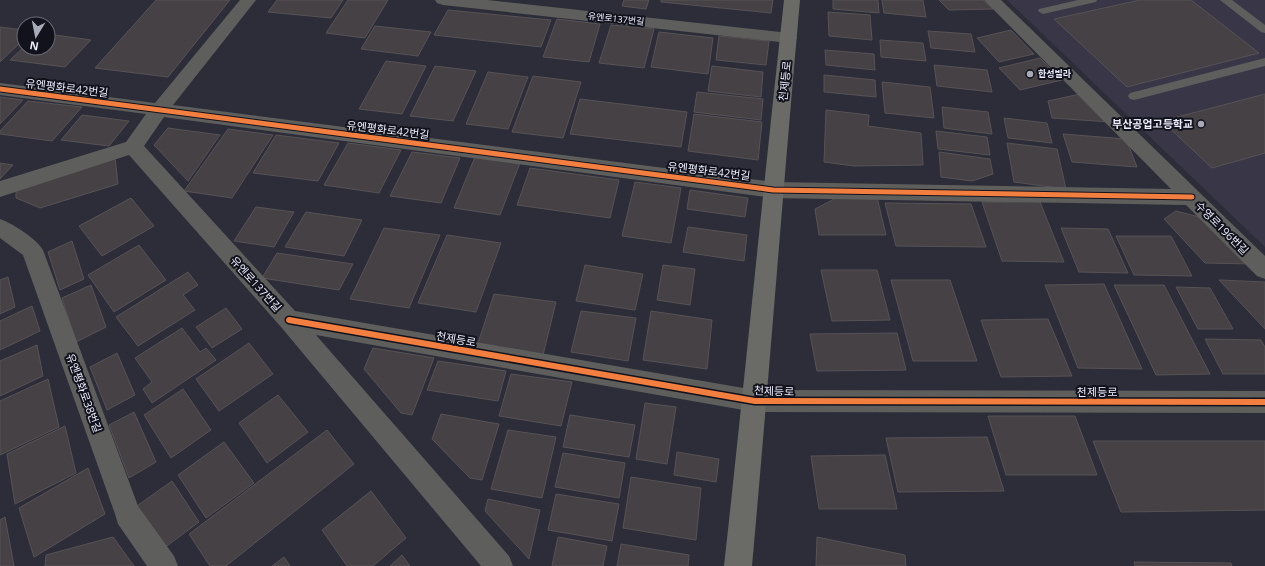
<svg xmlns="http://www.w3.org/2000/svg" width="1265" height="566" font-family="'Open Sans','Noto Sans KR',sans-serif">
  <rect width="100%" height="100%" fill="#2d2d39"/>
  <!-- education -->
  <path fill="#393747" d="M1007,0h258v247z"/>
  <!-- building -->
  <path fill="#464145" stroke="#575255" d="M156,0h74l-62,77 -73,-9z
    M277,0h66l-12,18 -63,-6z
    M348,0h40l-23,38 -39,-5z
    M624,0h25l-3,9 -24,-3z
    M661,0h112l-2,13 -110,-11z
    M833,0h45l1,13 -46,-4z
    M882,0h41l3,17 -42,-4z
    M939,0h44l10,9 -44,1z
    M1140,0h51l68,53 -132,34 -73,-68z
    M448,10l103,10 -10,27 -107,-12z
    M828,12l42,3 2,25 -43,-4z
    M557,19l43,5 -11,38 -46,-5z
    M611,25l43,4 -10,39 -45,-5z
    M375,26l56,6 -13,24 -57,-7z
    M0,27l24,3v9l-24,23z
    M1011,30l23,24 -35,8 -22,-24z
    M928,31l43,3 4,18 -44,-4z
    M659,32l54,6 -5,36 -57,-7z
    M48,34l43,6 -26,27 -55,-7 14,-13 24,1z
    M719,36l50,5 -3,24 -50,-5z
    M880,40l43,3 3,18 -45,-4z
    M825,50l49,4 1,16 -49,-5z
    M1040,58l22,22 -42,10 -21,-22z
    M386,61l40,5 -24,48 -43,-5z
    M934,65l53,5 5,22 -55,-6z
    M435,66l41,5 -23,50 -43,-5z
    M712,66l51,6 -2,25 -53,-6z
    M488,72l40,5 -20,52 -42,-5z
    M824,75l51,5 1,17 -52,-5z
    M533,76l48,6 -18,56 -51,-6z
    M882,82l48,5 4,31 -49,-5z
    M697,92l66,7 -2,21 -67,-8z
    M1080,94l30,28 -58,-4 -4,-17z
    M1265,94v59l-53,15 -50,-47z
    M0,97l23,3 -23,24z
    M580,99l107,13 -6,35 -111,-13z
    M28,101l54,6 -30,34 -52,-7v-3z
    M942,107l46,5 4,22 -48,-6z
    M826,110l43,5 -1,11 53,7 2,32 -69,1 -30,-4z
    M694,114l68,8 -4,38 -70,-9z
    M82,115l47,6 -20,25 -48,-6z
    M1004,118l43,5 5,20 -44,-5z
    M168,128l52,7 -32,46 -34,-36z
    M228,129l45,6 -41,63 -48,-7z
    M936,131l51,6 3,18 -52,-6z
    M1063,134l63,5 11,28 -65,-5z
    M276,135l63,8 -21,38 -65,-8z
    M348,143l53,7 -22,43 -55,-8z
    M1007,143l50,6 9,40 -52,-7z
    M412,152l48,6 -19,45 -51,-7z
    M939,152l51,7 3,15 -21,7 -31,-4z
    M115,157l3,27 -78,24 -24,-10v-11z
    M475,157l45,6 -20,52 -46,-7z
    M0,163l13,2 -13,14z
    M530,168l89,12 -9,38 -93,-13z
    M635,182l46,6 -10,55 -49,-7z
    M690,190l58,8 -3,19 -58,-8z
    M838,197h39l9,38h-67l-4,-26z
    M131,198l23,28 -52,30 -23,-30z
    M982,202h58l24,60 -62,-1z
    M885,203l86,1 15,43 -90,-1z
    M256,207l38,5 -20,35 -40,-6z
    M1176,211l31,8 46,45 -48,-1 -41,-44z
    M306,212l56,8 -18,36 -59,-9z
    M688,227l59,8 -3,26 -61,-9z
    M384,228l56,7 -31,73 -59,-9z
    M1061,228l47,1 20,44 -49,-1z
    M447,235l54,8 -25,69 -58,-9z
    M1116,236h55l21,40 -58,-1z
    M72,241l12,38 -24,11 -12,-38z
    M139,245l27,35 -52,32 -26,-37z
    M277,253l76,11 -14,26 -77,-12z
    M585,265l58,9 -8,36 -59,-9z
    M663,265l32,4 -5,36 -33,-5z
    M821,270h56l13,50 -58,1z
    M188,272l10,13 -15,10 12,15 -57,36 -22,-29z
    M8,277l7,30 -15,7v-34z
    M891,280h59l27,81h-64z
    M1219,280l46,2v47z
    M1104,284l38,85 -64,-1 -33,-83z
    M91,285l15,42 -30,15 -14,-44z
    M1114,285h50l46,89 -54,1z
    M1176,287l34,1 23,41h-35z
    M494,294l62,8 -13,53 -66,-9z
    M32,306l8,25 -40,19v-29z
    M226,308l16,21 -30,19 -16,-21z
    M581,311l55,7 -8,43 -57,-9z
    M651,311l61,9 -5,49 -64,-9z
    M1048,319l24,57 -71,1 -20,-57z
    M182,328l18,24 6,-4 10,12 -64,43 -9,-14 9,-7 -17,-24z
    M897,333l9,37 -89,1 -7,-37z
    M1205,339l56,1 4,7v27h-42z
    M249,343l24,31 -54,37 -23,-32z
    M37,345l6,31 -43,20v-35z
    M373,348l61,10 -22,57 -11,-2 -37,-44z
    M117,353l18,42 -28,15 -17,-43z
    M438,361l68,10 -8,30 -71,-11z
    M511,374l61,8 -11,44 -62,-10z
    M48,379l11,48 -59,28v-54z
    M183,389l28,41 -40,28 -27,-43z
    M278,395l30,37 -41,31 -28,-40z
    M645,403l31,4 -9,57 -31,-5z
    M134,412l22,50 -27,16 -20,-53z
    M441,414l58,10 -17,56 -12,-2 -38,-39z
    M570,415l65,10 -6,32 -66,-10z
    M988,416h87l22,59h-91z
    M65,426l11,47 -61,31 -8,-50z
    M327,430l27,34 -128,102h-16l-21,-32z
    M508,430l48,7 -14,61 -51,-9z
    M987,437l17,54 -106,1 -12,-54z
    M1093,441h172v69l-144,2z
    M224,442l30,41 -48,35 -28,-43z
    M677,452l42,7 -3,23 -42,-7z
    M563,453l62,10 -6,35 -64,-11z
    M885,455l12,54h-78l-8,-53z
    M88,468l17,46 -71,43 -15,-49z
    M631,477l70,11 -5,52 -73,-12z
    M172,481l27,41 -39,29 -26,-43z
    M371,491l35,47 -33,28h-26l-25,-36z
    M556,494l63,10 -7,37 -64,-11z
    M488,499l52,11 -11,49 -44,-48z
    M5,517l9,49h-14v-46z
    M113,537l21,29h-89l1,-11z
    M558,537l49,9 -4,20h-51z
    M817,537l88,18 1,11h-90z
    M621,544l68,11 -1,11h-71z
    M402,555l8,11h-20z
    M284,557l6,9h-18z
    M1134,562l97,1 1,3h-97z"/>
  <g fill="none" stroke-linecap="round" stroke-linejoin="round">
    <!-- lane -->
    <path fill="#5e5f5c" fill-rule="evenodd" d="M1078,0h19l-1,2 -53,12 -5,-3 1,-2z
      M1220,0h12l33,25v8l-4,-1z
      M1265,58v8l-131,34 -4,-1 -2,-3 2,-3 4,-1z"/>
    <!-- street -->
    <path fill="#5e5f5c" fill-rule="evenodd" d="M240,0h16l-83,105 600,77 398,7 -187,-189h17l264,256v23l-8,-3 -71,-71 -413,-7 -609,-81 -20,29 151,165 460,79 510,1v22l-510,-1 -439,-77 193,221 4,10h-32l-200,-239 -152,-172 -129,42v-16l126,-39 20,-28 -146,-19v-12l155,20z
      M435,0h52l302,33 6,1 2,4 -2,4 -6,1 -346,-38 -6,-2z
      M0,219c12,4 37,20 43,31l95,256 36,50 4,10h-31l-29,-42 -3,-10 -92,-259 -23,-17z"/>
    <!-- secondary -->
    <path fill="#6a6b66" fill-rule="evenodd" d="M784,0h16c-17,189 -31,377 -48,566h-28c21,-189 39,-377 60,-566z"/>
    <defs>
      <path id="cycleway-far1" d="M0,89l773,101 419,7"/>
      <path id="cycleway" d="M289,320l466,81 510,1"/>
    </defs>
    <!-- cycleway-far1 casing -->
    <use href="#cycleway-far1" stroke="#12121c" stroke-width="7"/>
    <!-- cycleway casing -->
    <use href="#cycleway" stroke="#12121c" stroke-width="9"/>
    <!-- cycleway-far1 -->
    <use href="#cycleway-far1" stroke="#f27e40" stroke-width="5"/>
    <!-- cycleway -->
    <use href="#cycleway" stroke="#f27e40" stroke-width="6"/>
  </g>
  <!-- markers -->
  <g fill="#a9aab8" stroke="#12121c" stroke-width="1.5">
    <circle cx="1030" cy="74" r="4"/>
    <circle cx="1201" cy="124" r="4"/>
  </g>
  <g text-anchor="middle" stroke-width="4" stroke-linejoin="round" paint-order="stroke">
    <!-- far-street labels -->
    <g font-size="9" fill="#ecedfd" stroke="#12121c">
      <text transform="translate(616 19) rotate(6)" y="3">유엔로137번길</text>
    </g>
    <!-- far-poi labels -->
    <g font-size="9" font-weight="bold" fill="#ecedfd" stroke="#12121c" text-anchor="start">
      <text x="1038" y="77">한성빌라</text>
    </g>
    <!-- street labels -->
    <g font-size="11" fill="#ecedfd" stroke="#12121c">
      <text transform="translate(785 81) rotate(-84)" y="4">천제등로</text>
      <text transform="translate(67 88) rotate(7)" y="4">유엔평화로42번길</text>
      <text transform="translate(388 130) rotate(7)" y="4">유엔평화로42번길</text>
      <text transform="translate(709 171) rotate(7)" y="4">유엔평화로42번길</text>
      <text transform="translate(1222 228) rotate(45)" y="4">수영로196번길</text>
      <text transform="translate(256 284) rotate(48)" y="4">유엔로137번길</text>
      <text transform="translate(456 339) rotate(10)" y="4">천제등로</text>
      <text transform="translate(774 391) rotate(2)" y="4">천제등로</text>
      <text x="1097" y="396">천제등로</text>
      <text transform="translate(84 393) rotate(70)" y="4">유엔평화로38번길</text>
    </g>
    <!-- poi labels -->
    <g font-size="11" font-weight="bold" fill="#ecedfd" stroke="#12121c" text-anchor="end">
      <text x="1193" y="128">부산공업고등학교</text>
    </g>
  </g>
  <!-- north arrow -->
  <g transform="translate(36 36) rotate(190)"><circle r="19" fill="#12121c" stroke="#696a76"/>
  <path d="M0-3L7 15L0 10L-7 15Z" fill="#a9aab8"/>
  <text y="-6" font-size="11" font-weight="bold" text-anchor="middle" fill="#ecedfd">N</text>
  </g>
</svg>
